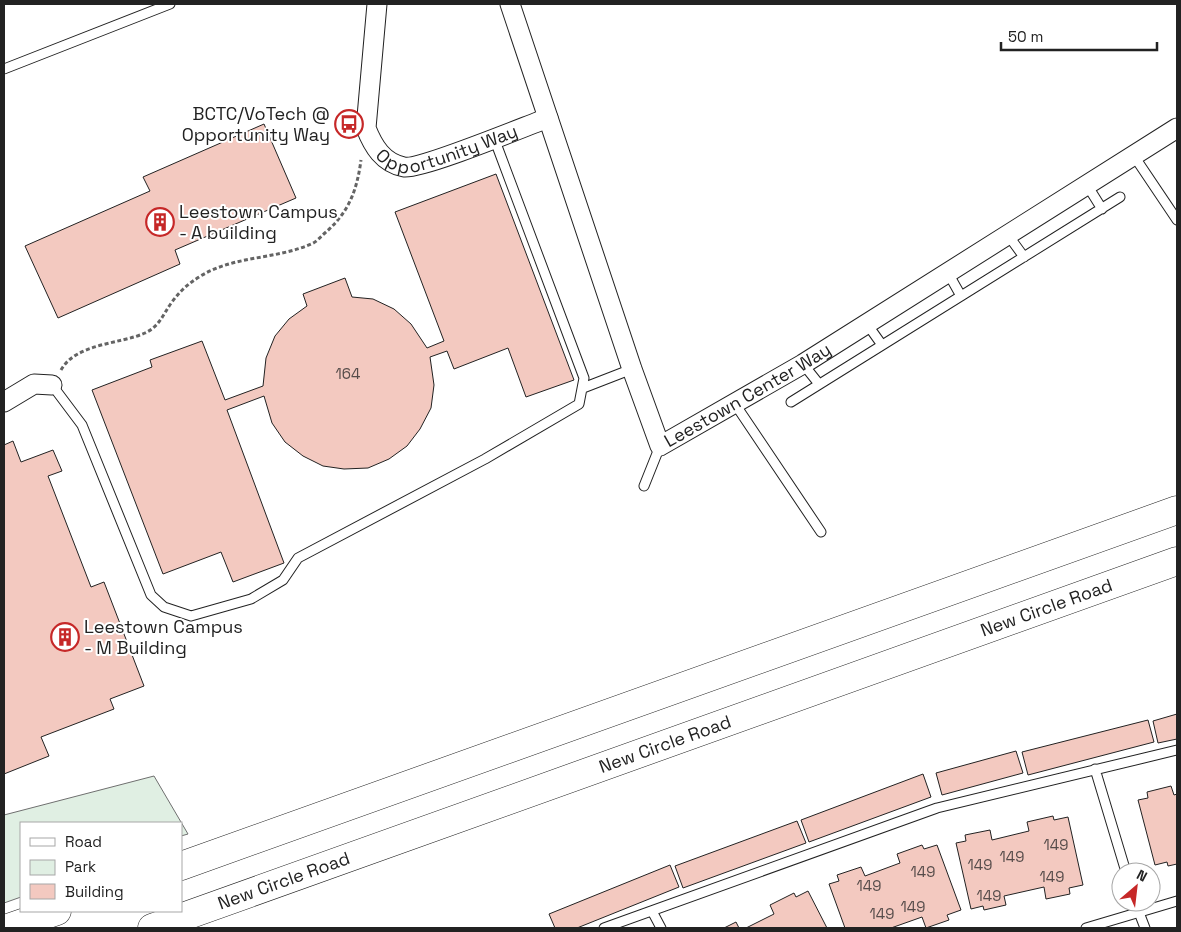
<svg xmlns="http://www.w3.org/2000/svg" width="1181" height="932" font-family="'Space Grotesk',sans-serif">
  <rect width="100%" height="100%" fill="#fff"/>
  <!-- green -->
  <path fill="#e0efe3" stroke="#6f6f6f" d="M154,776l34,58 -7,2v-13h-160v74l-17,6v-88z"/>
  <!-- building -->
  <path fill="#f3c9c0" stroke="#222" d="M264,124l32,74 -121,52 5,14 -122,54 -33,-72 125,-55 -7,-14z
    M496,174l78,206 -48,17 -18,-49 -54,21 -7,-18 -17,6 4,28 -3,23 -11,21 -13,17 -18,13 -21,9 -24,1 -21,-3 -20,-10 -18,-14 -13,-19 -8,-27 -37,14 57,153 -51,19 -12,-30 -58,22 -71,-184 60,-23 -2,-7 52,-19 23,59 38,-14 3,-28 9,-22 14,-17 18,-13 -4,-12 42,-16 7,19 21,2 21,10 17,15 16,24 17,-7 -49,-129z
    M13,441l8,21 32,-12 9,21 -14,5 43,111 13,-5 40,104 -34,13 4,10 -73,28 8,19 -45,18v-329z
    M1177,714v25l-19,4 -5,-22z
    M1148,720l6,22 -126,33 -6,-23z
    M1016,751l7,22 -81,22 -6,-22z
    M923,774l8,23 -122,45 -8,-22z
    M1171,786l3,9 3,-1v70l-9,2 -1,-4 -12,3 -17,-65 10,-2 -1,-6z
    M1053,816l1,4 14,-3 15,68 -14,3 1,6 -24,5 -2,-12 -40,9 2,9 -22,5 -1,-4 -12,3 -15,-66 10,-2 -1,-6 25,-5 2,10 37,-9 -2,-9z
    M797,821l9,22 -123,45 -8,-22z
    M922,845l2,4 13,-4 24,65 -14,5 2,5 -23,8 -4,-11 -31,11h-46l-16,-44 10,-3 -2,-6 24,-8 4,9 35,-13 -3,-9z
    M670,865l9,22 -102,41h-22l-6,-14z
    M808,891l19,37h-81l28,-14 -4,-9 24,-12 2,4z
    M736,922l3,6h-15z"/>
  <g fill="none" stroke-linecap="round" stroke-linejoin="round">
    <defs>
      <path id="lane" d="M4,69l166,-65
        M1134,156l43,64
        M1087,185l15,24
        M1008,235l16,22
        M948,273l13,23
        M867,324l15,21
        M803,364l16,20
        M52,385l30,40 69,170 13,12 27,9 60,-17 32,-19 15,-22 187,-99 94,-55 5,-26 -90,-240
        M583,388l49,-19
        M791,402l329,-205
        M735,404l86,128
        M644,486l16,-40
        M1095,769l31,103
        M1135,902l10,26
        M652,911l9,17
        M604,928l333,-120 240,-58
        M1086,928l91,-27"/>
      <g id="street">
        <path id="s1" d="M377,4l-11,124c7,18 17,35 38,39 16,3 122,-41 144,-49"/>
        <path id="s2" d="M510,4l122,365 28,77 143,-82 374,-236"/>
        <path d="M4,402l30,-18 18,1"/>
      </g>
      <g id="highway">
        <path d="M181,866l996,-356"/>
        <path d="M8,928l49,-17"/>
        <path id="s3" d="M152,928l1025,-367"/>
      </g>
    </defs>
    <!-- lane casing -->
    <use href="#lane" stroke="#222" stroke-width="11"/>
    <!-- street casing -->
    <use href="#street" stroke="#222" stroke-width="21"/>
    <!-- highway casing -->
    <use href="#highway" stroke="#222" stroke-width="29"/>
    <!-- path -->
    <path stroke="#646464" stroke-width="3" stroke-dasharray="4 2.5" stroke-linecap="butt" d="M61,370c15,-27 60,-26 84,-37 15,-7 18,-19 27,-31 8,-11 16,-18 27,-25 35,-22 76,-17 112,-33 6,-2 10,-8 15,-12 23,-20 31,-42 35,-72"/>
    <!-- lane -->
    <use href="#lane" stroke="#fff" stroke-width="9"/>
    <!-- street -->
    <use href="#street" stroke="#fff" stroke-width="19"/>
    <!-- highway -->
    <use href="#highway" stroke="#fff" stroke-width="28"/>
  </g>
  <!-- icons -->
  <defs>
    <symbol id="bus-ring" viewBox="-11 -11 22 22"><circle r="9.5" fill="#fff" stroke="#c62828" stroke-width="1.5"/><path d="M-5-6H5V4H4V6H2V4H-2V6H-4V4H-5ZM-3.5-4V0h7V-4ZM-3.5 1.2v1.5H-2V1.2ZM2 1.2v1.5H3.5V1.2Z" fill="#c62828"/></symbol>
    <symbol id="building-ring" viewBox="-11 -11 22 22"><circle r="9.5" fill="#fff" stroke="#c62828" stroke-width="1.5"/><path d="M-4-6H4V6H1V3H-1V6H-4ZM-2.5-4.3h1.7v1.8h-1.7ZM.8-4.3h1.7v1.8H.8ZM-2.5-1h1.7V.8h-1.7ZM.8-1h1.7V.8H.8Z" fill="#c62828"/></symbol>
  </defs>
  <g fill-rule="evenodd">
    <use href="#bus-ring" x="333" y="108" width="32" height="32"/>
    <use href="#building-ring" x="144" y="206" width="32" height="32"/>
    <use href="#building-ring" x="49" y="621" width="32" height="32"/>
  </g>
  <g text-anchor="middle" stroke-width="4" stroke-linejoin="round" paint-order="stroke">
    <!-- number labels -->
    <g font-size="15" fill="#564c4a">
      <text x="348" y="379">164</text>
      <text x="1056" y="850">149</text>
      <text x="1012" y="862">149</text>
      <text x="980" y="870">149</text>
      <text x="923" y="877">149</text>
      <text x="1052" y="882">149</text>
      <text x="869" y="891">149</text>
      <text x="989" y="901">149</text>
      <text x="913" y="912">149</text>
      <text x="882" y="919">149</text>
    </g>
    <!-- poi labels -->
    <g font-size="18" fill="#222" stroke="#fff" text-anchor="start">
      <text x="330" y="120" text-anchor="end">BCTC/VoTech @<tspan x="330" dy="21">Opportunity Way</tspan></text>
      <text x="179" y="218">Leestown Campus<tspan x="179" dy="21">- A building</tspan></text>
      <text x="84" y="633">Leestown Campus<tspan x="84" dy="21">- M Building</tspan></text>
    </g>
    <!-- street labels -->
    <g font-size="18" fill="#222" stroke="#fff">
      <text dy="6" stroke="none"><textPath href="#s1" startOffset="226">Opportunity Way</textPath></text>
      <text dy="6" stroke="none"><textPath href="#s2" startOffset="568">Leestown Center Way</textPath></text>
      <text dy="6" stroke="none"><textPath href="#s3" startOffset="950">New Circle Road</textPath></text>
      <text dy="6" stroke="none"><textPath href="#s3" startOffset="545">New Circle Road</textPath></text>
      <text dy="6" stroke="none"><textPath href="#s3" startOffset="140">New Circle Road</textPath></text>
    </g>
  </g>
  <!-- border -->
  <rect width="1181" height="932" fill="none" stroke="#222222" stroke-width="10"/>
  <!-- legend -->
  <rect x="20" y="822" width="162" height="90" fill="#ffffff" stroke="#a7a7a7"/>
  <rect x="30" y="838" width="25" height="8" fill="#ffffff" stroke="#a7a7a7"/>
  <text x="65" y="847" font-size="15" fill="#222222">Road</text>
  <rect x="30" y="860" width="25" height="15" fill="#e0efe3" stroke="#a7a7a7"/>
  <text x="65" y="872" font-size="15" fill="#222222">Park</text>
  <rect x="30" y="884" width="25" height="15" fill="#f3c9c0" stroke="#a7a7a7"/>
  <text x="65" y="897" font-size="15" fill="#222222">Building</text>
  <!-- north arrow -->
  <g transform="translate(1136 887) rotate(28)"><circle r="24" fill="#ffffff" stroke="#a7a7a7"/>
  <path d="M0-4L9 19L0 12L-9 19Z" fill="#c62828"/>
  <text y="-8" font-size="14" font-weight="bold" text-anchor="middle" fill="#222222">N</text>
  </g>
  <!-- scale -->
  <path d="M1001 42v8h156v-8" fill="none" stroke="#222222" stroke-width="2.5"/>
  <text x="1008" y="42" font-size="15" fill="#222222" stroke="#ffffff" stroke-width="4" paint-order="stroke">50 m</text>
</svg>
